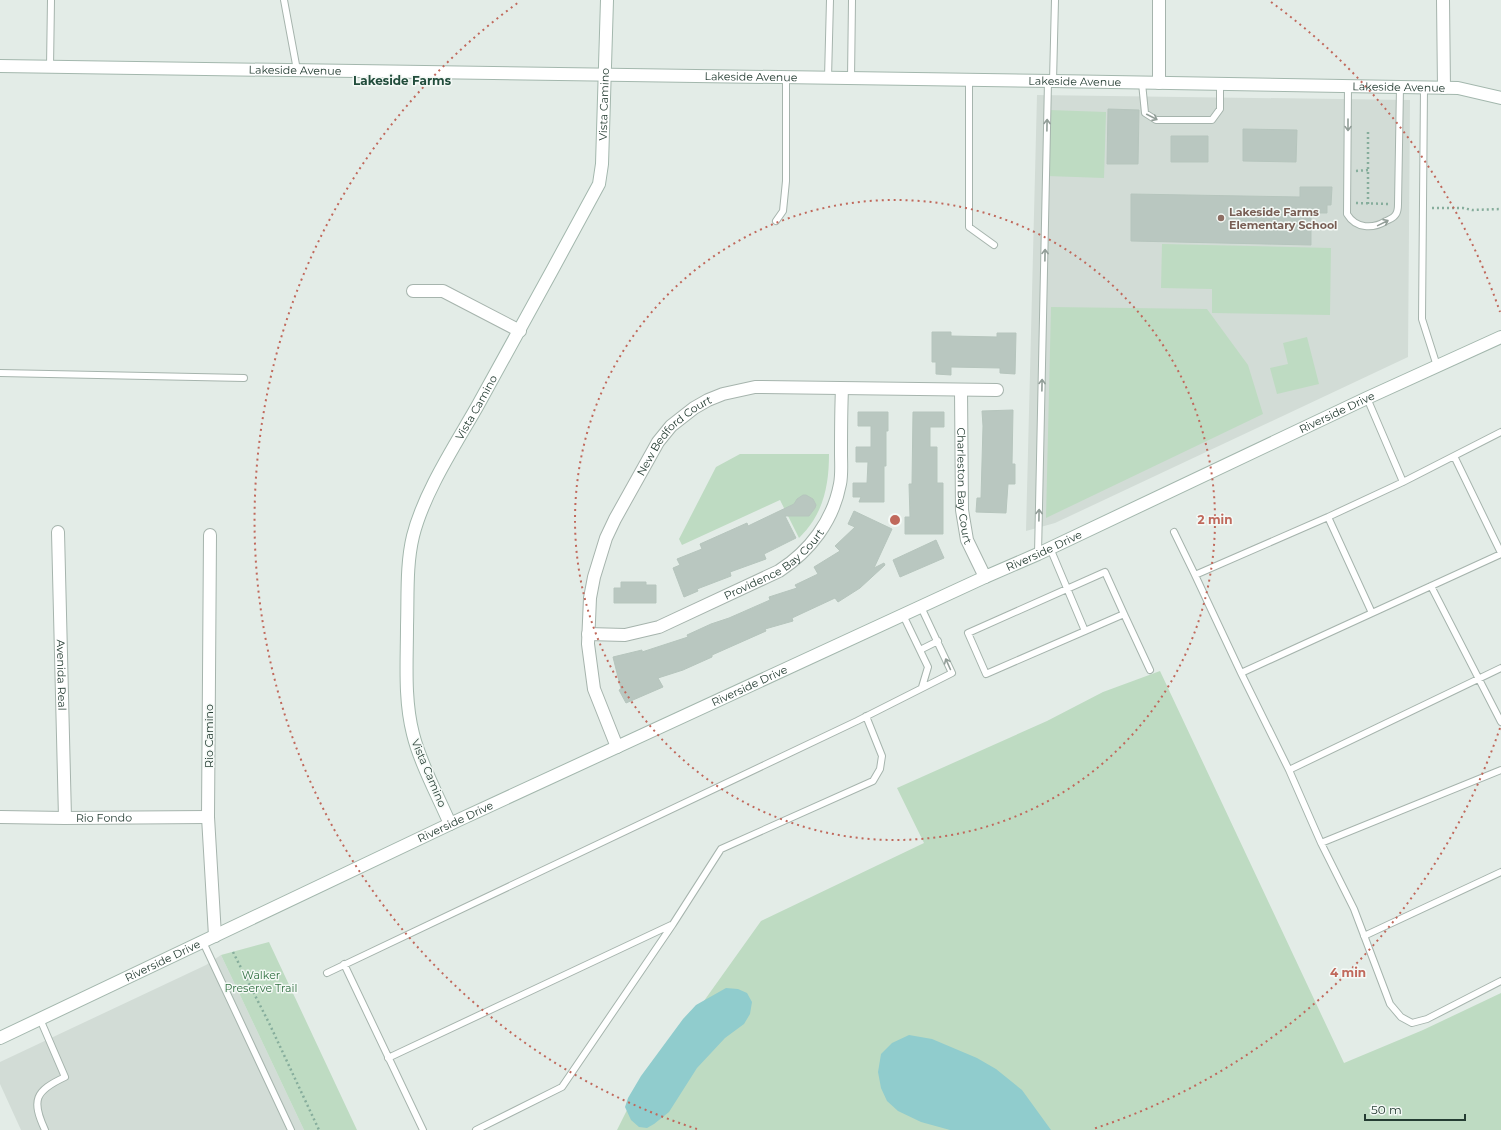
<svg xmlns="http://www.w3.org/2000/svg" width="1501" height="1130" font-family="Montserrat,sans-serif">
  <rect width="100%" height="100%" fill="#e3ece7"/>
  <!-- built -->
  <path fill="#d2dcd6" d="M1037,95l373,5 -2,257 -353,166 -29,8z
    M221,955l83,175h-283l-21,-46v-22l206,-97z"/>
  <!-- green -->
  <path fill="#bedbc2" d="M1049,110l57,2 -2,66 -57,-2z
    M1162,244l169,4 -1,67 -118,-2v-24l-51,-1z
    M1051,307l156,2 41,56 15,49 -217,104z
    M1307,337l12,47 -42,10 -7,-26 18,-4 -5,-21z
    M740,454h89c0,23 -3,47 -16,67 -4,6 -9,12 -14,17l-19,-38 -98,45 -3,-6 37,-72z
    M1160,671l184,392 79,-33 78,-37v137h-884l12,-24 132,-185 163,-78 -27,-55 150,-67 56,-29z
    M269,942l88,188h-53l-83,-175z"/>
  <!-- water -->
  <path fill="#90cccd" d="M726,988l12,1 9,4 5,9 -2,12 -6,10 -19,14 -28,30 -28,44 -15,12 -7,4 -8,-1 -8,-7 -6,-13 3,-9 13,-22 42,-57 13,-14z
    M909,1035l23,4 45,19 19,11 26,21 29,40h-101l-29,-8 -23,-11 -11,-10 -6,-13 -3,-16 3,-18 11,-11z"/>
  <!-- building -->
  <path fill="#b9c7c0" stroke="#b6c5bd" d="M1108,109l31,1 -1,54h-31z
    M1243,129l54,1 -1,32 -53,-1z
    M1171,136h37v26h-37z
    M1300,187h32l-1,18h-4v8h-16v32l-180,-4v-47l169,3z
    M932,332h19v4l46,1v-4h19l-1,41 -15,-1v-5l-49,-1v8l-15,-1v-12h-4z
    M1013,410l-1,54h3v20h-7l-2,29 -30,-1 1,-14h4l2,-72 -1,-15z
    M858,412h30v19h-2v35h-2v36h-25l2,-5h-8v-14h14l1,-21h-12v-15h15v-21h-13z
    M913,412h31v15h-14v20h7v36h6v51h-38v-17h5l-1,-33h3z
    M803,495h3l7,4 3,6 -1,3 -6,8h-24l11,22 -32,16 2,5 -36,13 1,4 -34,13 1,2 -14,6 -11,-29 7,-3 -3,-6 25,-10 -2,-5 47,-21 1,3 46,-22 3,-5z
    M854,511l38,18 -18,39 10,-5 1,2 -25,23 -22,14 -3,-4 -43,20 1,3 -28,8 1,2 -54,24v2l-29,13 -25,8 5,9 -37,16 -7,-13 2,-1 -8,-32 29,-7v2l46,-15 -1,-2 24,-11 18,-6 41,-18 -1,-3 28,-9 -2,-3 23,-11 -4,-7 26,-16 -5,-5 20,-19 -7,-3z
    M936,540l8,18 -44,19 -7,-17z
    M621,582h25v3h10v18h-42v-15h7z"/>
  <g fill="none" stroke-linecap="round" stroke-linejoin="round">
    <defs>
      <path id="lane" d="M284,0l13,70
        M50,67l1,-67
        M828,78l2,-78
        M851,79l1,-79
        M969,80v147l25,18
        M1053,81l2,-81
        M1142,83l3,30 11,7h56l8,-11v-25
        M1348,86l-1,128c9,15 26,15 39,7 4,-2 8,-3 10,-7 2,-3 2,-7 2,-10l2,-117
        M1424,88l-2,231 15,47
        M776,221l7,-10 3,-30v-104
        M0,373l244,5
        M1367,398l36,84
        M1501,432l-98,50 -75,35 -133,58 46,98 48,97 32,73 33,66 36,95 11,13 11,6 15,-4 74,-38
        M1454,456l47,97
        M1328,517l44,96
        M1174,532l21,43
        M1050,548l35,83 39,-17 26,56
        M1038,554l10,-473
        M1431,586l70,136
        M903,615l25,52 -6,20
        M1085,631l-99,43 -18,-41 137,-61 19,42
        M920,650l18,-9
        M1241,673l260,-119
        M1289,770l212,-102
        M1321,843l180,-73
        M1364,936l137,-64
        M203,942l88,188
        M344,964l79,166
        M327,973l530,-252 95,-48 -31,-66
        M40,1019l25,58c-30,14 -34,23 -20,53
        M388,1058l283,-133
        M476,1130l86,-43 111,-163 48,-75 152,-68 7,-12 2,-13 -16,-40"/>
      <g id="street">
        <path d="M1443,0l1,88"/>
        <path d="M1159,83v-83"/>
        <path d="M413,291h30l77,40"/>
        <path id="s1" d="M961,390l1,120 5,30 18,37"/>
        <path id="s2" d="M58,532l7,286"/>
        <path d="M210,535l-2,282 7,119"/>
        <path id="s3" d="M588,634l37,1 34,-8 120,-56c31,-20 54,-50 61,-87 2,-10 1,-21 1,-31 0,-21 0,-42 1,-64"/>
        <path id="s4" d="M617,747l-23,-58 -6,-45 2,-46 4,-21 12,-39 9,-19 43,-77 13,-16 23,-18 14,-8 15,-6 32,-7 242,3"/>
        <path id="s5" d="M0,817l65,1 143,-1"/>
      </g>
      <g id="secondary">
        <path id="s6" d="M0,66l1053,15 405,7 43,10"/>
        <path id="s7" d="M450,824c-12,-28 -30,-61 -37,-90 -9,-35 -6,-72 -6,-108 1,-30 -1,-61 6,-90 11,-44 43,-92 65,-131 41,-74 81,-147 121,-221l3,-20 5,-164"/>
        <path id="s8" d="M0,1038l450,-214 535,-247 53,-23 329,-156 134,-61"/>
      </g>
    </defs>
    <!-- lane casing -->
    <use href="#lane" stroke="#a6b4ad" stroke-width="8"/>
    <!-- street casing -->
    <use href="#street" stroke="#a6b4ad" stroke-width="14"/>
    <!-- secondary casing -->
    <use href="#secondary" stroke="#a3b7ad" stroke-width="14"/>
    <!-- path -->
    <path stroke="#86ad9c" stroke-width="2.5" stroke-dasharray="2 3" stroke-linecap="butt" d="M1356,171l12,-1
      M1356,203l33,1
      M1368,204v-74
      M1432,208h31l9,2 29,-1
      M233,952l37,73 49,105"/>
    <!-- lane -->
    <use href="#lane" stroke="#fff" stroke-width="6"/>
    <!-- street -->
    <use href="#street" stroke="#fff" stroke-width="12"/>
    <!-- secondary -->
    <use href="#secondary" stroke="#fff" stroke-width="12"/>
  </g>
  <!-- one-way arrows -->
  <defs><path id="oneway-shaft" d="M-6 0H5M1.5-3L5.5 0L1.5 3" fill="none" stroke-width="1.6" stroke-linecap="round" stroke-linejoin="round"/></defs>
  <g stroke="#929e98">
    <use href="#oneway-shaft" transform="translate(1152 117) rotate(27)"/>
    <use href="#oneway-shaft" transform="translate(1047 125) rotate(-89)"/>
    <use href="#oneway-shaft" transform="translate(1348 125) rotate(90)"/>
    <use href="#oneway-shaft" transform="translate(1383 223) rotate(-26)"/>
    <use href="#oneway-shaft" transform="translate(1045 255) rotate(-89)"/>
    <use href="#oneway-shaft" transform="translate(1042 385) rotate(-89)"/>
    <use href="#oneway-shaft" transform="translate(1039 515) rotate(-89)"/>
    <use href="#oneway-shaft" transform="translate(948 664) rotate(-114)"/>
  </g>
  <!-- distance rings -->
  <g fill="none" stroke="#c0695c" stroke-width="2" stroke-dasharray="2 4">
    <circle cx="895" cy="520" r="320"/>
    <path d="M1500 728A640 640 0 0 1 1093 1129M697 1129A640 640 0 0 1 519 2M1271 2A640 640 0 0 1 1500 312"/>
  </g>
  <!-- markers -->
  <circle fill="#8d6e63" stroke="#f4f9f6" stroke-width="1.5" cx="1221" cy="218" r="4"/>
  <g text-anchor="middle" stroke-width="3" stroke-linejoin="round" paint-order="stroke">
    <!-- street labels -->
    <g font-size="11" fill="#243c32" stroke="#f4f9f6">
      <text dy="4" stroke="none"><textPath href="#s6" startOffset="295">Lakeside Avenue</textPath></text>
      <text dy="4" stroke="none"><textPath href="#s6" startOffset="751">Lakeside Avenue</textPath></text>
      <text dy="4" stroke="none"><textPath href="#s6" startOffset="1075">Lakeside Avenue</textPath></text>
      <text dy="4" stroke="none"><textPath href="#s6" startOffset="1399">Lakeside Avenue</textPath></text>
      <text dy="4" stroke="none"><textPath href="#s7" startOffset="775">Vista Camino</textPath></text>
      <text dy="4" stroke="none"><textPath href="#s7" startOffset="440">Vista Camino</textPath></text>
      <text dy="4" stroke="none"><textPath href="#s8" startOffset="1476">Riverside Drive</textPath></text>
      <text dy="4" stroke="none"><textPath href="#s4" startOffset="341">New Bedford Court</textPath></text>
      <text dy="4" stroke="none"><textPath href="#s1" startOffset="96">Charleston Bay Court</textPath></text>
      <text dy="4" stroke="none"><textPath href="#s8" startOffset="1152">Riverside Drive</textPath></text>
      <text dy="4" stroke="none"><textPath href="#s3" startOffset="204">Providence Bay Court</textPath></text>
      <text dy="4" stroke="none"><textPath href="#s2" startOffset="143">Avenida Real</textPath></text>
      <text dy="4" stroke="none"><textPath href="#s8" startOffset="828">Riverside Drive</textPath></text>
      <text transform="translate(209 736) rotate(-90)" y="4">Rio Camino</text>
      <text transform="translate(429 773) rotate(67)" y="4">Vista Camino</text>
      <text dy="4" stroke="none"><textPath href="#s5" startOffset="104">Rio Fondo</textPath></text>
      <text dy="4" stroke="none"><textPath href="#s8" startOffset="504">Riverside Drive</textPath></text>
      <text dy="4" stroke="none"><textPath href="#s8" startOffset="180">Riverside Drive</textPath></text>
    </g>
    <!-- education labels -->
    <g font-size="11" font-weight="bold" fill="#785e54" stroke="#f4f9f6" text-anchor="start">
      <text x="1229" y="216">Lakeside Farms<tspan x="1229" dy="13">Elementary School</tspan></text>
    </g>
    <!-- park labels -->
    <g font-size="11" fill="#317041" stroke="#f4f9f6">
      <text x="261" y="979">Walker<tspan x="261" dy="13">Preserve Trail</tspan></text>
    </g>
    <!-- neighbourhood labels -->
    <g font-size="12" font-weight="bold" fill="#224d3c" stroke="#f4f9f6">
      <text x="402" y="85">Lakeside Farms</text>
    </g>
  </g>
  <circle cx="895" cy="520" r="6" fill="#c0695c" stroke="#f4f9f6" stroke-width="2"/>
  <g font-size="12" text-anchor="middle" font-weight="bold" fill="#c0695c" stroke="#f4f9f6" stroke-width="3" stroke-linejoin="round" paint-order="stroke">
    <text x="1215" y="524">2 min</text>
    <text x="1348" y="977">4 min</text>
  </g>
  <!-- scale -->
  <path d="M1365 1114v6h100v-6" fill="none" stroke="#243c32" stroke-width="2"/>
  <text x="1371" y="1114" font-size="12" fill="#243c32" stroke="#f4f9f6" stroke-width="3" paint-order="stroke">50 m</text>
</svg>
